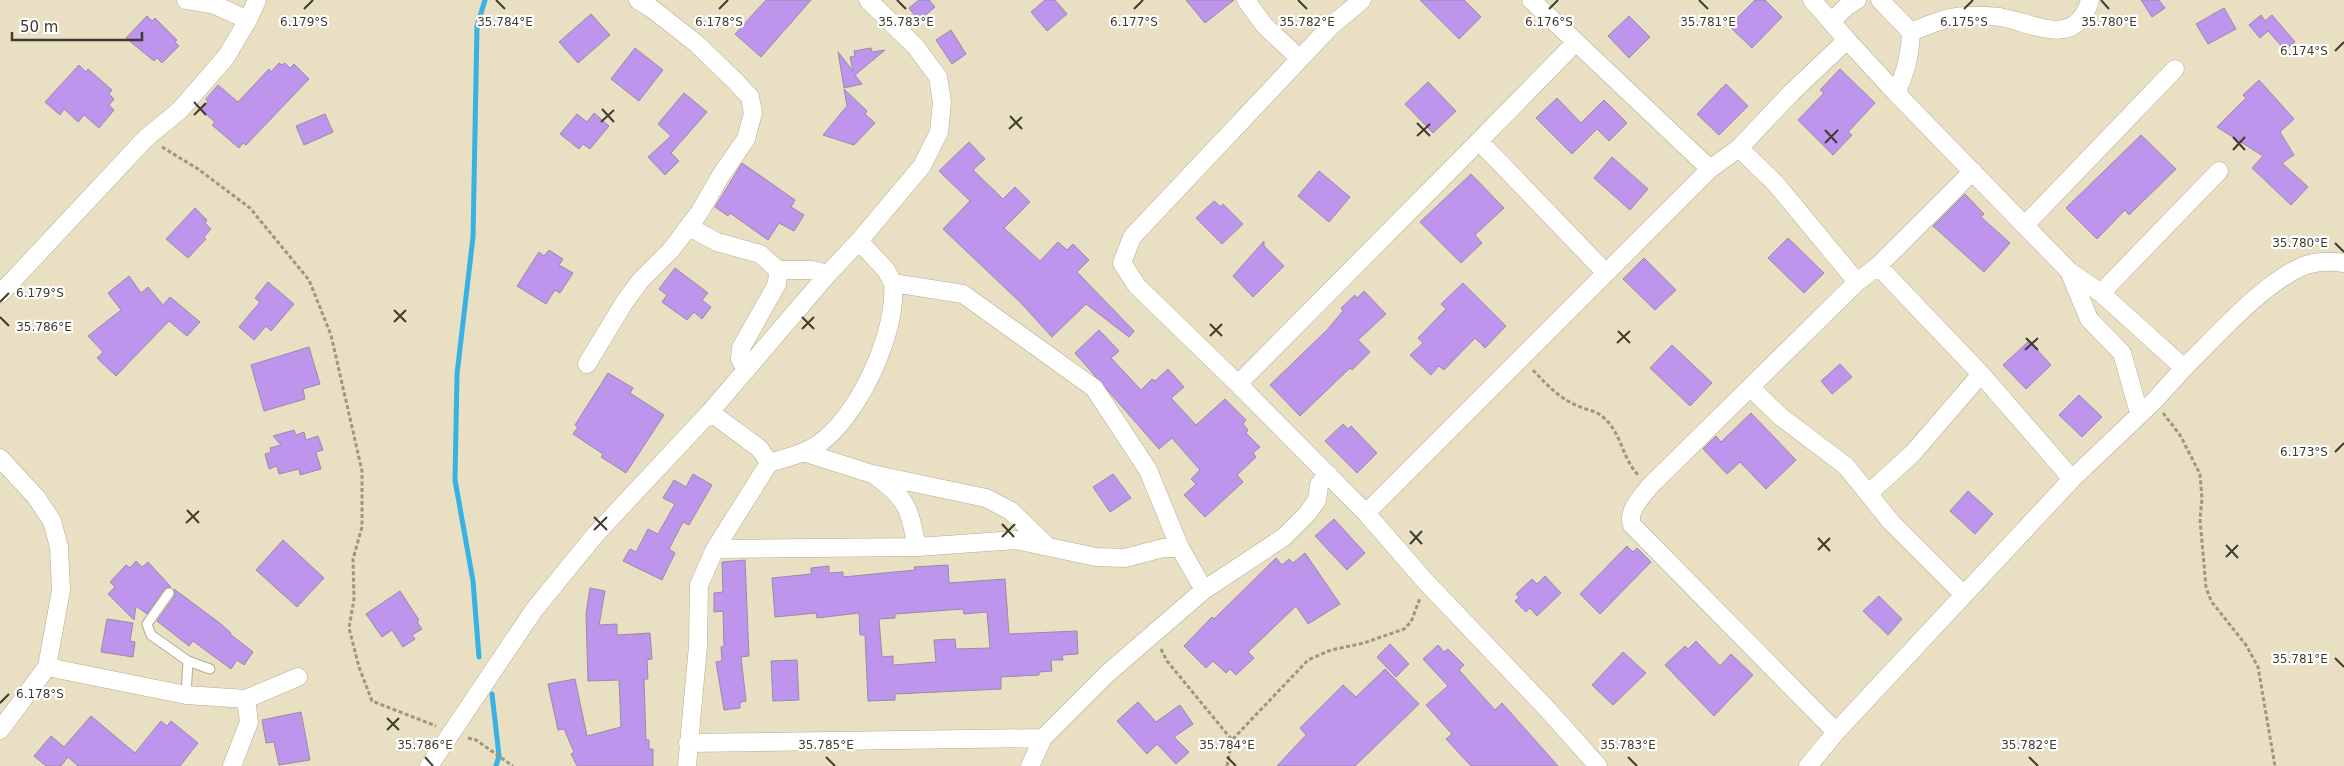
<svg xmlns="http://www.w3.org/2000/svg" width="2344" height="766" font-family="'DejaVu Sans',sans-serif">
  <rect width="100%" height="100%" fill="#e9dfc2"/>
  <g fill="none" stroke-linecap="round" stroke-linejoin="round">
    <!-- stream -->
    <path stroke="#36b2e5" stroke-width="5" d="M479,657l-6,-76 -18,-101 2,-106 16,-137 4,-211 8,-26
      M492,694l7,62 -3,10"/>
  </g>
  <!-- building -->
  <path fill="#bd95ec" stroke="#978ca6" fill-rule="evenodd" d="M766,0h45l-50,57 -26,-23z
    M919,0h10l6,7 -16,14 -10,-13z
    M1045,0h10l12,14 -20,17 -16,-19z
    M1186,0h48l-29,23z
    M1420,0h44l17,17 -22,22z
    M1755,0h10l17,17 -30,31 -23,-22z
    M2141,0h18l6,8 -13,9z
    M2224,8l12,21 -28,15 -12,-20z
    M591,14l19,21 -32,28 -19,-21z
    M2261,15l4,6 7,-6 23,27 -10,8 -17,-19 -8,7 -11,-13z
    M147,16l5,5 3,-3 22,22 -2,2 4,4 -17,17 -5,-5 -3,3 -28,-23z
    M1629,16l21,21 -21,21 -21,-22z
    M951,30l15,24 -14,10 -16,-24z
    M635,48l28,22 -24,31 -28,-22z
    M871,48l1,4 13,-2 -30,25 7,9 -18,4 -6,-36 15,19 -3,-14 5,-1 -1,-5z
    M279,63l3,2 3,-2 5,5 4,-4 15,15 -63,66 -3,-2 -4,5 -27,-23 3,-3 -14,-12 7,-8 -2,-3 12,-14 20,17 31,-33 2,3z
    M79,65l7,7 2,-3 24,21 -3,4 5,5 -5,6 5,5 -15,18 -15,-13 -6,7 -14,-13 -4,6 -15,-13z
    M1840,69l35,34 -27,29 4,3 -19,20 -35,-35 26,-27 -4,-3z
    M2259,80l35,39 -14,13 14,23 -12,8 26,24 -17,18 -39,-37 11,-12 -46,-29 29,-29 -3,-3z
    M1428,82l28,29 -23,22 -28,-29z
    M1726,84l22,22 -29,29 -22,-21z
    M844,89l23,22 -2,3 10,9 -21,22 -31,-10 24,-29z
    M684,93l23,19 -36,41 8,8 -14,14 -17,-18 23,-21 -13,-12z
    M1557,98l24,25 23,-23 23,23 -18,18 -12,-12 -25,25 -36,-36z
    M594,113l15,13 -19,23 -7,-5 -4,5 -19,-15 17,-20 10,8z
    M325,114l8,18 -29,13 -8,-19z
    M2141,135l35,34 -47,46 -4,-5 -28,29 -31,-31z
    M969,142l16,17 -12,11 30,29 12,-12 15,15 -26,26 36,33 18,-19 9,8 6,-6 16,16 -12,12 57,59 -5,6 -43,-33 -34,33 -31,-34 -78,-74 27,-28 -31,-30z
    M1612,157l36,32 -18,21 -36,-32z
    M742,163l53,37 -4,7 13,8 -10,16 -15,-8 -11,17 -38,-27 -2,3 -13,-9z
    M1319,171l31,26 -21,25 -31,-26z
    M1471,174l33,34 -29,27 7,8 -21,20 -41,-41z
    M1965,194l19,20 -3,3 29,26 -26,29 -51,-46z
    M1214,201l7,6 2,-3 20,20 -21,20 -26,-26z
    M195,208l12,12 -2,3 6,6 -7,8 2,2 -18,19 -22,-19z
    M1788,238l36,35 -20,20 -36,-35z
    M1264,241v5l20,20 -31,31 -20,-21z
    M549,250l14,9 -4,6 14,8 -13,20 -5,-3 -9,14 -29,-18 22,-34 5,4z
    M1644,258l32,32 -21,20 -32,-31z
    M675,268l33,25 -6,7 9,7 -9,12 -8,-7 -7,8 -25,-18 5,-7 -8,-6z
    M129,276l12,17 7,-6 15,18 7,-8 30,25 -13,14 -18,-15 -53,55 -19,-18 6,-6 -15,-16 33,-26 -13,-17z
    M268,282l26,22 -23,27 -5,-5 -12,14 -15,-13 21,-25 -5,-4z
    M1463,283l43,43 -21,22 -10,-10 -31,32 -5,-4 -8,9 -21,-20 13,-12 -5,-5 28,-29 -5,-5z
    M1364,291l22,23 -28,26 12,12 -18,18 -2,-2 -50,48 -30,-31 57,-55 16,-19 -2,-3 14,-13 2,3z
    M1099,330l20,21 -8,7 30,32 11,-11 3,2 13,-12 16,18 -13,11 25,27 29,-26 21,21 -3,4 5,6 -2,3 14,14 -7,6 3,4 -19,18 6,7 -38,35 -21,-22 12,-11 -5,-5 9,-9 -28,-32 -13,11 -84,-96z
    M2029,341l22,24 -25,24 -23,-24z
    M1672,345l40,38 -22,23 -40,-38z
    M309,347l11,37 -17,5 2,10 -41,12 -13,-46z
    M1840,364l12,13 -20,17 -11,-13z
    M608,373l25,15 -3,5 34,22 -38,58 -25,-16 2,-3 -30,-20 5,-7 -3,-2z
    M2079,395l23,22 -20,20 -23,-22z
    M1751,413l45,47 -30,29 -26,-27 -13,12 -24,-25 13,-13 5,6z
    M1343,424l5,5 3,-3 26,27 -20,20 -32,-32z
    M294,430l2,5 8,-3 2,8 12,-4 5,14 -7,2 5,17 -21,6 -1,-6 -20,5 -2,-8 -8,3 -4,-15 6,-2 -1,-4 11,-3 -8,-9z
    M693,474l19,11 -23,40 -6,-3 -14,27 6,4 -13,27 -39,-19 7,-12 6,3 12,-23 10,5 17,-30 -12,-6 11,-18 12,7z
    M1113,474l18,24 -21,14 -17,-25z
    M1968,491l25,23 -18,20 -25,-23z
    M1334,519l31,34 -18,17 -32,-34z
    M283,540l41,38 -27,29 -41,-37z
    M1627,546l6,6 4,-4 14,14 -51,52 -20,-20z
    M1305,553l35,51 -32,20 -12,-18 -48,46 6,6 -18,17 -6,-6 -4,4 -13,-12 -7,7 -22,-22 28,-29 2,2 62,-61 6,7 7,-6 4,4z
    M745,560l4,96 -8,1 5,44 -6,1v6l-16,2 -8,-48 6,-1 -1,-14 3,-1 -1,-35 -9,1v-19l9,-1 -1,-30z
    M136,561l6,6 6,-5 23,25 -7,2 -17,25 -11,-8 -2,14 -26,-26 7,-7 -5,-5 16,-17 4,3z
    M948,565l1,18 56,-4 4,55 68,-3 1,23 -16,1 1,5h-12l1,11 -13,1v3l-38,2v12l-106,5v6l-27,1 -3,-66h-5l-1,-22 -42,5 -1,-5 -41,4 -3,-39 39,-4v-6l18,-2v7l14,-1v5l72,-7 -1,-3zM963,609l1,5 23,-2 3,36 -34,1 -1,-10 -21,1 2,22 -43,3v-9l-11,1 -3,-38 16,-1v-4z
    M1545,576l16,17 -24,23 -7,-8 -4,4 -11,-11 4,-4 -3,-3 16,-15 5,5z
    M590,588l15,3 -6,34 18,-1v11l33,-2 2,26 -5,1 1,19h-4l2,61h3v9h4v17h-76l-6,-12 3,-2 -10,-23 -6,1 -10,-46 27,-5 12,57 34,-9 -2,-47 -31,1 -2,-67z
    M174,589l47,35 10,9 -1,1 23,18 -9,13 -7,-5 -6,9 -38,-28 -4,5 -32,-25 17,-24z
    M400,591l19,29 -2,2 5,7 -10,6 3,4 -12,8 -11,-17 -10,7 -16,-23z
    M1879,596l23,23 -14,16 -25,-24z
    M107,619l26,4 -3,18 5,1 -2,15 -32,-5z
    M1696,641l24,25 11,-12 22,21 -39,41 -49,-51 20,-19 3,3z
    M1390,644l19,20 -13,13 -19,-20z
    M1438,645l6,7 4,-3 16,16 -5,5 36,40 7,-7 56,63h-87l-25,-27 6,-5 -26,-29 22,-19 -25,-27z
    M1623,652l23,21 -33,32 -21,-20z
    M797,660l2,40 -26,1 -2,-40z
    M1385,669l34,35 -64,62h-78l29,-31 -6,-7 43,-43 13,12z
    M1138,702l18,20 24,-17 13,19 -19,13 15,15 -13,12 -19,-20 -10,10 -30,-33z
    M301,712l9,48 -31,5 -5,-23 -8,1 -4,-23z
    M91,716l44,37 26,-32 6,5 4,-5 27,22 -18,23h-102l-10,-9 -7,9h-15l-12,-10 17,-20 13,11z"/>
  <g fill="none" stroke-linecap="round" stroke-linejoin="round">
    <defs>
      <path id="lane" d="M169,593l-22,31 4,11 37,26 22,8
        M186,695l2,-34"/>
      <path id="street" d="M186,0l29,5 33,15
        M1246,0l18,25 36,34
        M1362,0l-31,26 -199,211 -10,26 15,23 101,98 128,129 60,69 123,129 49,55
        M1531,0l45,42
        M1812,0l35,40
        M1880,0l31,32
        M1831,22l15,-15 11,-7
        M1896,93c10,-21 14,-38 15,-61 17,-7 35,-15 55,-16 10,-1 23,0 34,1 34,6 76,33 90,-17
        M1479,141l97,-99 134,127
        M1739,148l37,36 81,98 -208,205c-8,11 -22,24 -17,38l204,207
        M2025,225l150,-156
        M689,227l28,15 43,12 18,16h34l16,4
        M859,241l27,29 7,13
        M1878,266l103,108 91,105
        M2069,271l20,48 33,34 17,60
        M1857,282l21,-16 95,-95
        M2101,293l118,-122
        M0,294l146,-156 34,-28 46,-53 22,-37 9,-20
        M587,364l37,-61 16,-22 31,-31 28,-37 22,-38 25,-36 7,-26 -3,-16 -15,-16 -38,-37 -46,-36 -13,-8
        M745,369l-5,-10 1,-11 36,-64 1,-14
        M1238,384l241,-243 127,132
        M1751,388l30,29 65,49 45,56 73,73
        M803,452l69,22 114,24 25,13 36,35
        M0,458l36,39 16,24 7,26 2,43 -14,77 -47,63
        M769,463c19,-6 40,-10 56,-24 37,-31 72,-108 68,-156l70,11 131,94 54,82 32,78 24,42
        M877,477c32,24 32,32 40,70
        M1868,494l45,-41 68,-79
        M1366,513l344,-344 29,-21 53,-56 55,-52 49,53 173,178 32,22 83,75c32,-31 80,-87 122,-103 13,-4 25,-4 38,-2
        M715,549l202,-2 99,-7 80,17 29,1 38,-10h17
        M47,667l139,28 60,4 52,-22
        M688,743l355,-5
        M232,766l17,-44 -3,-23
        M429,766l105,-156 61,-75 115,-123 118,-138 31,-33 63,-75 17,-34 3,-30 -4,-25 -22,-30 -48,-47
        M687,766l11,-120 1,-61 16,-36 54,-86 -9,-14 -50,-37
        M1030,766l13,-28 65,-65 96,-83 80,-53 23,-23 10,-14 2,-15 9,-11
        M1808,766l28,-34 236,-253 82,-78 30,-33"/>
    </defs>
    <!-- lane casing -->
    <use href="#lane" stroke="#b5ac90" stroke-width="11"/>
    <!-- street casing -->
    <use href="#street" stroke="#b5ac90" stroke-width="19"/>
    <!-- path -->
    <path stroke="#9d9681" stroke-width="3" stroke-dasharray="4 2.5" stroke-linecap="butt" d="M162,147l36,22 52,39 59,72 22,55 31,136v56l-9,32 1,40 -5,29 10,39 13,34 64,25
      M1533,370c14,15 26,28 45,36 8,4 19,5 25,11 19,16 19,42 36,59
      M2163,413l17,22 20,39 2,25 -2,20 6,68 5,14 35,44 12,22 17,99
      M1161,649l6,12 65,79 76,-80 23,-10 33,-7 40,-14 7,-7 9,-24
      M468,738l8,2 37,26
      M1227,766l5,-26"/>
    <!-- lane -->
    <use href="#lane" stroke="#fff" stroke-width="9"/>
    <!-- street -->
    <use href="#street" stroke="#fff" stroke-width="18"/>
  </g>
  <!-- ticks -->
  <path fill="none" stroke="#3f3b2f" stroke-width="2" d="M496,0l9,9M897,0l9,9M1298,0l9,9M1699,0l9,9M2101,0l8,9M304,9l9,-9M719,9l9,-9M1134,9l9,-9M1549,9l9,-9M1964,9l9,-9M2335,51l9,-9M194,102l12,13M602,109l12,13M194,115l12,-12M1010,116l12,13M601,122l13,-12M1417,123l13,13M1009,129l13,-12M1825,130l12,13M1417,136l13,-12M2233,137l12,13M1825,143l13,-13M2233,150l12,-13M2335,243l9,9M0,302l9,-9M394,310l12,12M0,317l9,9M802,317l12,12M394,322l12,-12M1210,324l12,12M802,329l12,-12M1618,331l12,12M1210,336l12,-12M2026,338l12,12M1617,343l13,-12M2025,350l13,-12M2335,452l9,-9M187,510l12,13M594,517l13,13M186,523l13,-12M1002,524l12,13M594,530l13,-13M1410,531l12,13M1002,537l13,-13M1818,538l12,13M1410,544l12,-13M2226,545l12,13M1818,550l12,-12M2226,557l12,-12M2335,658l9,9M0,703l9,-9M387,718l12,12M387,730l12,-12M425,757l8,9M826,757l9,9M1227,757l9,9M1628,757l9,9M2029,757l9,9"/>
  <g font-size="12" text-anchor="middle" fill="#3f3b2f" stroke="#fff" stroke-width="4.5" stroke-linejoin="round" paint-order="stroke">
    <text x="304" y="26">6.179°S</text>
    <text x="719" y="26">6.178°S</text>
    <text x="1134" y="26">6.177°S</text>
    <text x="1549" y="26">6.176°S</text>
    <text x="1964" y="26">6.175°S</text>
    <text x="505" y="26">35.784°E</text>
    <text x="906" y="26">35.783°E</text>
    <text x="1307" y="26">35.782°E</text>
    <text x="1708" y="26">35.781°E</text>
    <text x="2109" y="26">35.780°E</text>
    <text x="2304" y="55">6.174°S</text>
    <text x="2300" y="247">35.780°E</text>
    <text x="40" y="297">6.179°S</text>
    <text x="44" y="331">35.786°E</text>
    <text x="2304" y="456">6.173°S</text>
    <text x="2300" y="663">35.781°E</text>
    <text x="40" y="698">6.178°S</text>
    <text x="425" y="749">35.786°E</text>
    <text x="826" y="749">35.785°E</text>
    <text x="1227" y="749">35.784°E</text>
    <text x="1628" y="749">35.783°E</text>
    <text x="2029" y="749">35.782°E</text>
  </g>
  <!-- scale -->
  <path d="M12 32v8h130v-8" fill="none" stroke="#3f3b2f" stroke-width="2.5"/>
  <text x="20" y="32" font-size="15" fill="#3f3b2f" stroke="#ffffff" stroke-width="4" paint-order="stroke">50 m</text>
</svg>
